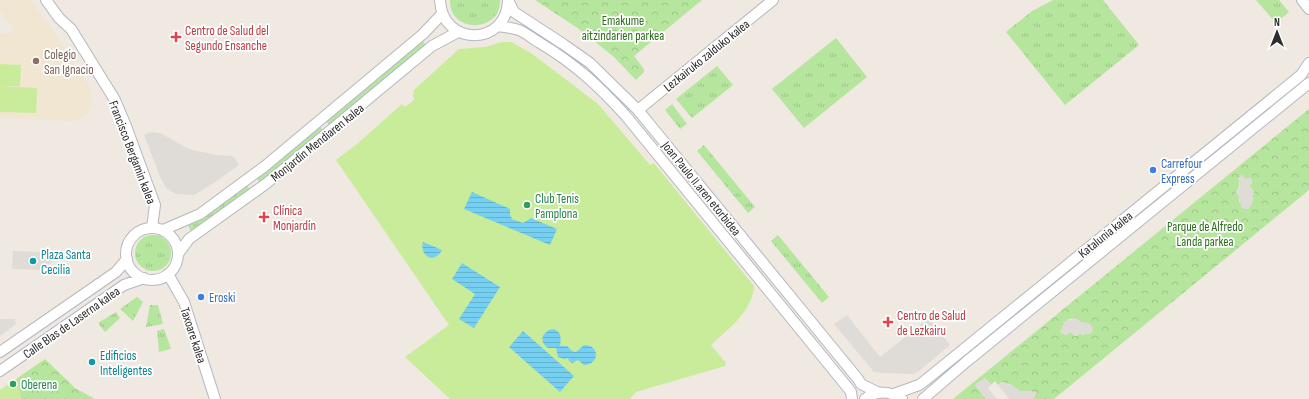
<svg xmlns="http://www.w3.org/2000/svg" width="1309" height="399" font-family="'Sofia Sans Condensed',sans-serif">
  <defs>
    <pattern id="grass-tufts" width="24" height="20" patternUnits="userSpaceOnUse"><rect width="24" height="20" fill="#b6e59e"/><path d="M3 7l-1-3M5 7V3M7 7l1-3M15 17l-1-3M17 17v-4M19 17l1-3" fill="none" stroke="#9dc588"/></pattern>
    <pattern id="park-crowns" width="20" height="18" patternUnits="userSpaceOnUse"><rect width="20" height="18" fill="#b6e59e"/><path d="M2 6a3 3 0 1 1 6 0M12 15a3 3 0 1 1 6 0" fill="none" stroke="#9dc588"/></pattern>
    <pattern id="water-rules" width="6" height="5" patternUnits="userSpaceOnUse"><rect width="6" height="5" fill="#75cff0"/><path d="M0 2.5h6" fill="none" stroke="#66b2ce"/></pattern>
  </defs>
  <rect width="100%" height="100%" fill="#efe9e1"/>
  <!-- education -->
  <path fill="#f0e6d1" d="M0,0h30l18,23 42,65 2,16 -4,9 -6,5 -9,3 -73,-3v-85h11l3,-5 -14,-17z"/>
  <!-- grass -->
  <path fill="url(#grass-tufts)" d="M450,0h50c1,33 -51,34 -50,0z
    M1053,0h50l36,45 -74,60 -59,-73 26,-21z
    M1256,0h23l10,12 -13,11z
    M836,38l31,39 -63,51 -32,-39z
    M422,40l4,5 -96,81 -4,-5z
    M717,66l16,19 -41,33 -16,-19z
    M672,104l15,20 -7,5 -15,-19z
    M320,126l4,6 -65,51 -2,-6z
    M704,145l51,62 -7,6 -51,-62z
    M246,185l5,5 -60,42 -3,-7 9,-4z
    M135 253a18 18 0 1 1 36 0a18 18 0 1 1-36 0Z
    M778,235l51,62 -7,6 -51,-62z
    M137,297l6,5 -10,19 -13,-12z
    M150,305h8l5,19 -17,3z
    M116,312l4,6 -15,14 -7,-9z
    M164,329l7,20 -12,3 -2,-21z"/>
  <!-- park -->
  <path fill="url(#park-crowns)" fill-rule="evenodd" d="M535,0h167l-68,56 10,13v3l-8,8 -22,-23 -35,-28z
    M1309,109v81l-255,209h-21l3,-7 -16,-1 -10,-7 -8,-2 -4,3 -3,-4 -4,4 -6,-7 -10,7 11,14h-33zM1242,175l3,4 6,-1 1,6 -3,1 5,7 -2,4 1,5 -14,1v-5l-3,-5c3,-5 5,-7 2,-13zM1076,318l4,4h5l-1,13 -4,-1 -4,2 -6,-4 -4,3 -6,-3 4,-8 5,-5z
    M45,359l30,29 20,11h-74l-5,-20z"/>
  <!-- pitch -->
  <path fill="#c9ec9a" d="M502,42h9l20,11 67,51 52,61 4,-2 100,123c-1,25 -26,43 -43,59l15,18 -1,3 -89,26 -6,7h-180l-45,-42 44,-32 -113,-165 21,-16 45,-40 3,3 9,-7 -1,-4 1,-6 45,-41 26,-2z
    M0,64l21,1 -1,21h-20z
    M0,86l37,2 -1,25 -36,-1z
    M16,379l5,20h-21v-9z"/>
  <!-- plaza -->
  <path fill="#dfdcd8" d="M150,132l10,1 29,16 27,6 17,1 6,9 -28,20 -17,10 -18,-1 -10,-6 -5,-9 -17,-44z
    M1242,175l4,4 5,-1 1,6 -3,1 5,7 -2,4 1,5 -2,5 -3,3h-4l-3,-2 -2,-10 -3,-5 4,-5v-4l-2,-4z
    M13,251l50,2 -21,17 -30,-1z
    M847,315l33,42 49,-39 21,27 -32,27 -5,2 -31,-1 -8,-1 -40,-48z
    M1076,318l4,4h5l5,2 3,4 -1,4 -2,2h-10l-5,2 -5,-4 -4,3 -6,-3 4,-8 -1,-2z
    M0,319h15l1,5 -16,12z
    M985,378l6,7 -3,3 9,11h-11l-11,-14z
    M1002,382l8,2 10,7 17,1 -4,7h-24l-11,-14z"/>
  <!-- water -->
  <path fill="url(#water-rules)" d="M472,192l38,17v6l2,4 11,4 8,-5 26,11 -7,16 -86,-36z
    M423,242l19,8c-7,14 -23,7 -19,-8z
    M462,263l38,24 -26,41 -15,-9 16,-25 -23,-15z
    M553,329c9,3 8,9 7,17h7l5,5 4,1 8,-7c16,0 16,19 0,20l-6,-5 -6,3 -3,-2 -1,-3 -4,1 -6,-2 -2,-9h-8c-6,-4 -7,-9 -4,-14l5,-4z
    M523,331l51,45 -14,16 -51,-45z"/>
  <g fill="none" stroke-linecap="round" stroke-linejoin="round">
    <defs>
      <path id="secondary" d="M46,0l13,18 12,11 44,71 11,26 29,79 -3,23
        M440,0c2,47 67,47 68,0
        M508,0l6,12 49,32 27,19 48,47 220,269 3,5 18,9
        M1302,0l7,9
        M498,26c7,1 14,2 21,4 7,3 14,9 21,13 35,21 59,43 86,73l222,272 3,4 1,7
        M638,110l135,-110
        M126 254a26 26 0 1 1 52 0a26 26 0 1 1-52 0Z
        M163,230l37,-16 65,-48 158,-132 19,-20
        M178,254l11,-15 78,-56 165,-137 26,-14
        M168,274l16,28 31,97
        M0,352l116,-80 11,-13
        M0,371l124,-86 20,-7
        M894,394l25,-9 8,-6 374,-304 8,-12
        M865,399c12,-9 25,-8 37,0
        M923,399l43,-37 343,-279"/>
    </defs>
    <!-- secondary casing -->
    <use href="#secondary" stroke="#b4b7c1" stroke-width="12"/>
    <!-- secondary -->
    <use href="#secondary" stroke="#fff" stroke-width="10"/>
  </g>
  <!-- markers -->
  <g fill="#e0444e" stroke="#fff" stroke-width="1.5">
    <path d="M174 31h4v4h4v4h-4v4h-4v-4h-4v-4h4z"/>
    <path d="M262 211h4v4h4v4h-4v4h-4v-4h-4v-4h4z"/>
    <path d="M886 316h4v4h4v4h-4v4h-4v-4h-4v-4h4z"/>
  </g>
  <circle fill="#8d6e63" stroke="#fff" stroke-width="1.5" cx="36" cy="61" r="4"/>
  <g fill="#3f7fe0" stroke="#fff" stroke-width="1.5">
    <circle cx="1153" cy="170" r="4"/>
    <circle cx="201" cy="297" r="4"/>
  </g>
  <g fill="#2e9e5b" stroke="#fff" stroke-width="1.5">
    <circle cx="527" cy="205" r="4"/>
    <circle cx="13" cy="384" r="4"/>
  </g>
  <g fill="#0f9aa8" stroke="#fff" stroke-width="1.5">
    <circle cx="33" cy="261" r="4"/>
    <circle cx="92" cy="362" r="4"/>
  </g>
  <g text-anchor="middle" stroke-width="3.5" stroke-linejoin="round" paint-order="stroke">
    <!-- park labels -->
    <g font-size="13" fill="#2c6e1b" stroke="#fff">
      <text x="623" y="25">Emakume<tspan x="623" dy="15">aitzindarien parkea</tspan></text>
      <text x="1205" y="231">Parque de Alfredo<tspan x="1205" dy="15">Landa parkea</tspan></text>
    </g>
    <!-- health labels -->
    <g font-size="13" fill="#be3a42" stroke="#fff" text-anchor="start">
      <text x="185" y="35">Centro de Salud del<tspan x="185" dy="15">Segundo Ensanche</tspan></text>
      <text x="273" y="215">Clínica<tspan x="273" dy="15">Monjardín</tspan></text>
      <text x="897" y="320">Centro de Salud<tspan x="897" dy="15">de Lezkairu</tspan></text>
    </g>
    <!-- education labels -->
    <g font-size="13" fill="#785e54" stroke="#fff" text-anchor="start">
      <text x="44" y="59">Colegio<tspan x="44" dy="15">San Ignacio</tspan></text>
    </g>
    <!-- street labels -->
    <g font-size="13" fill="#2e2e2e" stroke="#fff">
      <text transform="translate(706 55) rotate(-39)" y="5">Lezkairuko zalduko kalea</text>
      <text transform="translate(317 142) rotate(-39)" y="5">Monjardin Mendiaren kalea</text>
      <text transform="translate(133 152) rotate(69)" y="5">Francisco Bergamin kalea</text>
      <text transform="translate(702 188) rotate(51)" y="5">Joan Paulo II.aren etorbidea</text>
      <text transform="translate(1105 234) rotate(-39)" y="5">Katalunia kalea</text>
      <text transform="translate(71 322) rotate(-35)" y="5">Calle Blas de Laserna kalea</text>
      <text transform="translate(194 335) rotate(72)" y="5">Taxoare kalea</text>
    </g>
    <!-- shop labels -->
    <g font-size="13" fill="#366cbe" stroke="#fff" text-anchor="start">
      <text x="1161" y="168">Carrefour<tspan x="1161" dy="15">Express</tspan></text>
      <text x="209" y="302">Eroski</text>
    </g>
    <!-- leisure labels -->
    <g font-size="13" fill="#27864d" stroke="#fff" text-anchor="start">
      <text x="535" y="203">Club Tenis<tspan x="535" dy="15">Pamplona</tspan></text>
      <text x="21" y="389">Oberena</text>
    </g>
    <!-- culture labels -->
    <g font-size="13" fill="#0d838f" stroke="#fff" text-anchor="start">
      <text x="41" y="259">Plaza Santa<tspan x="41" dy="15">Cecilia</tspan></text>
      <text x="100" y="360">Edificios<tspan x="100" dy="15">Inteligentes</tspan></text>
    </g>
  </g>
  <!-- north arrow -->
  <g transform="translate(1277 32)" stroke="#ffffff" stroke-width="3" paint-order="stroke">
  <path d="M0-3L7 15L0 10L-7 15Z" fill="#2e2e2e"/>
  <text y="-6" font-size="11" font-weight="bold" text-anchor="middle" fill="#2e2e2e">N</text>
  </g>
</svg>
